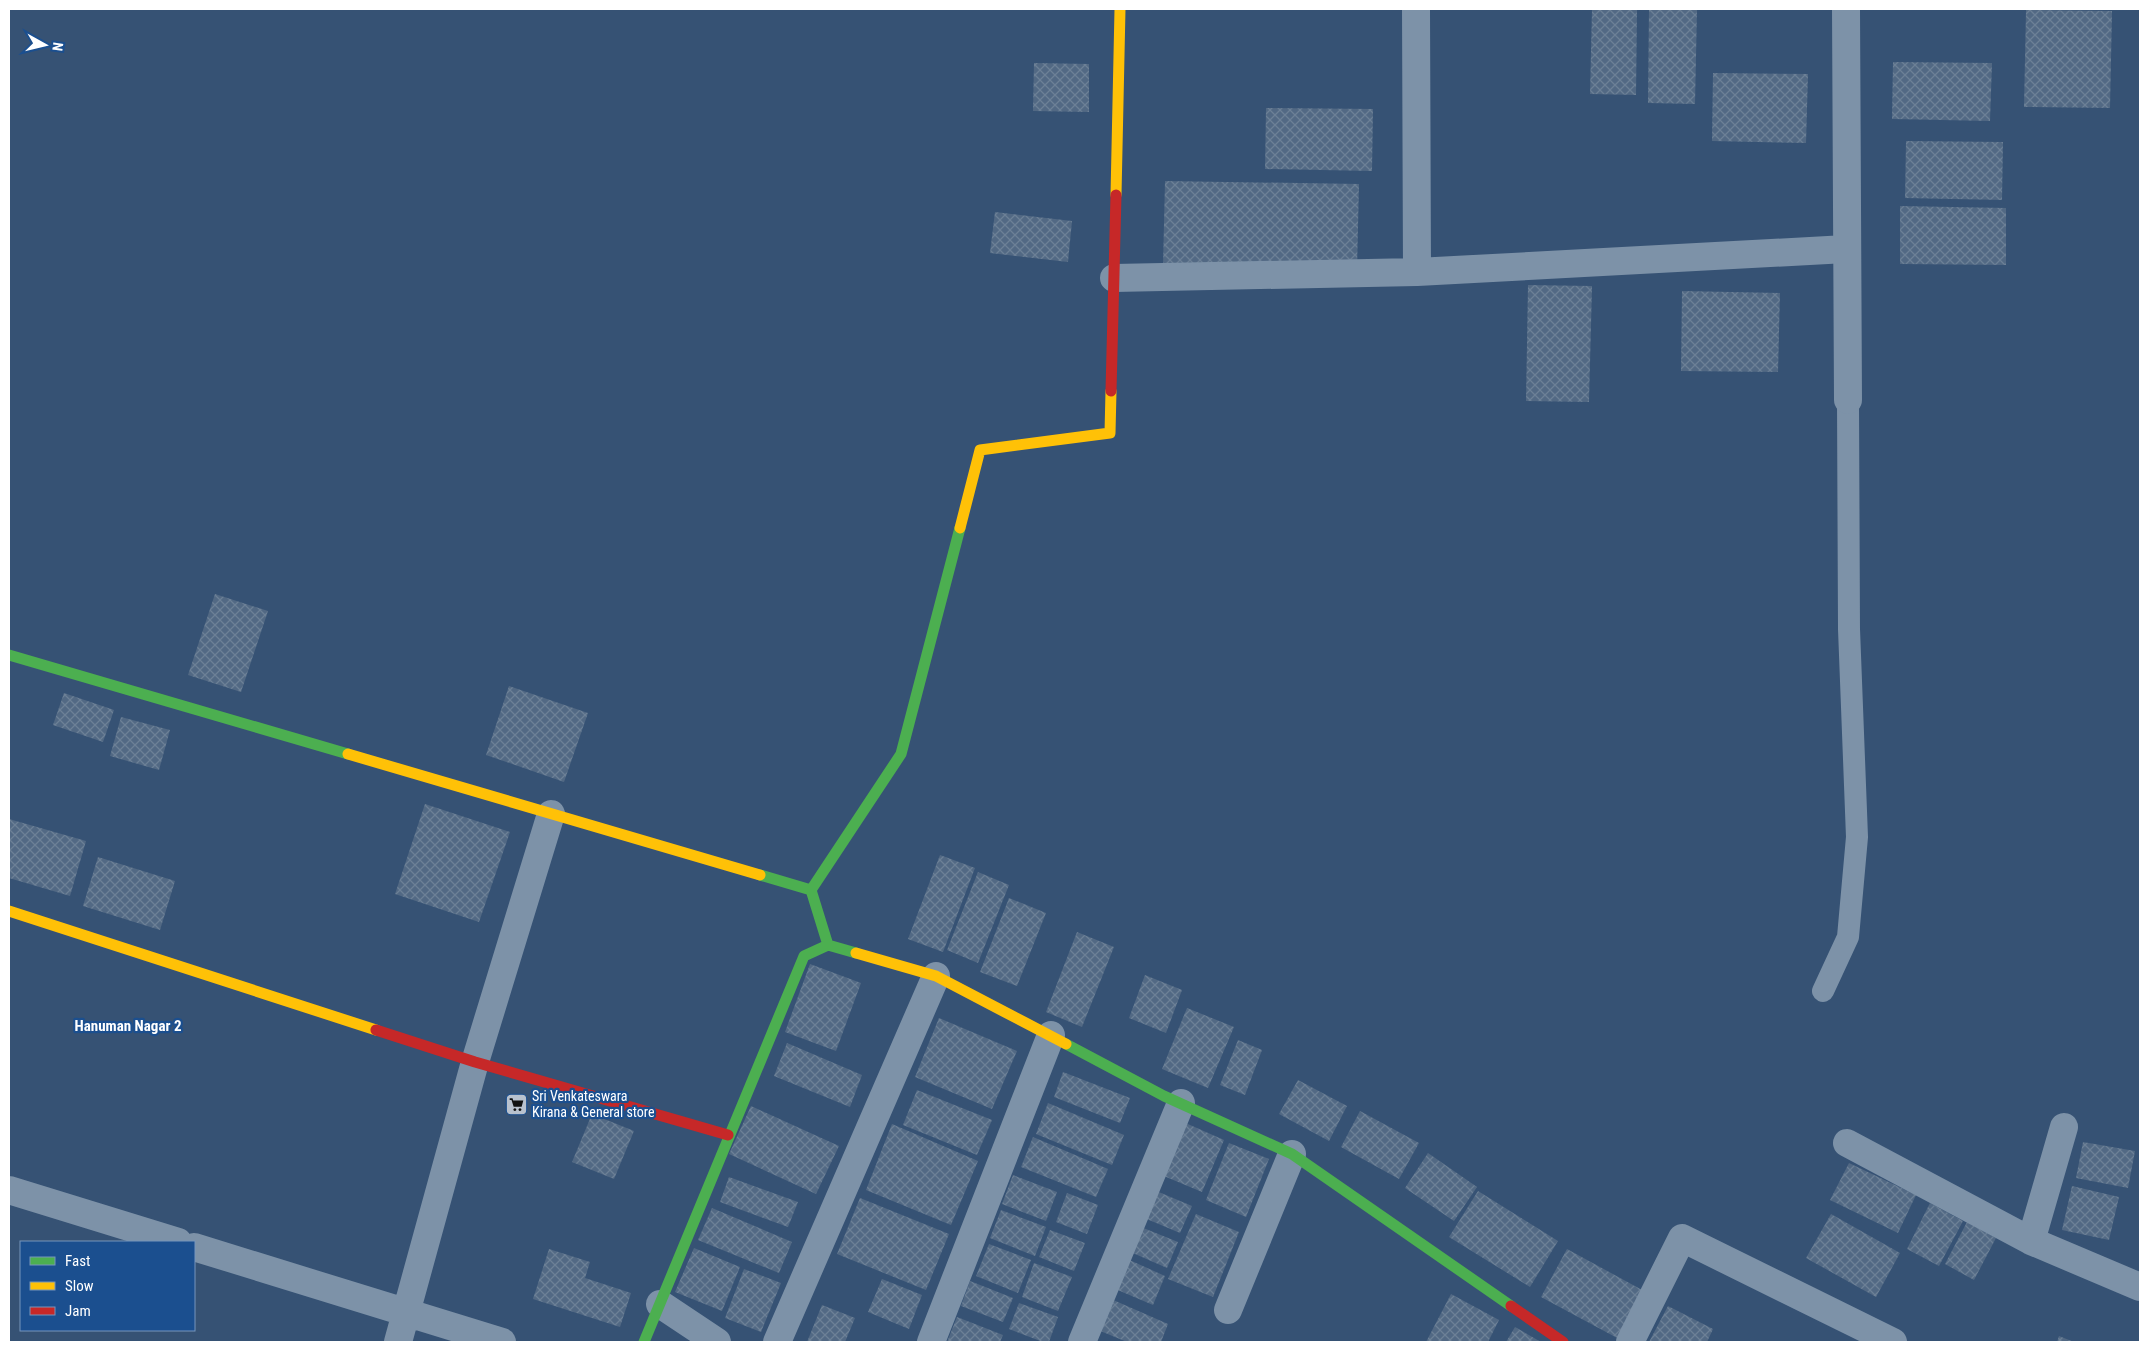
<svg xmlns="http://www.w3.org/2000/svg" width="2149" height="1351" font-family="'Roboto Condensed',sans-serif">
  <defs>
    <pattern id="building-cross-hatch" width="8" height="8" patternUnits="userSpaceOnUse" patternTransform="scale(1.25)"><rect width="8" height="8" fill="#526984"/><path d="M0 0l8 8M0 8l8-8" fill="none" stroke="#6c8096"/></pattern>
  </defs>
  <rect width="100%" height="100%" fill="#365274"/>
  <!-- building -->
  <path fill="url(#building-cross-hatch)" d="M1592,9h45l-1,86 -46,-1z
    M1649,9h48l-2,95 -47,-1z
    M2026,10l86,1 -2,97 -86,-1z
    M1893,62l99,1 -2,58 -98,-2z
    M1034,63l55,1v48l-56,-1z
    M1713,73l95,1 -2,69 -94,-2z
    M1266,108l107,1 -1,62 -107,-2z
    M1906,141l97,1 -1,58 -97,-2z
    M1165,181l194,3 -2,86 -194,-3z
    M1900,206l106,2v57l-106,-1z
    M995,212l77,9 -4,41 -78,-9z
    M1528,285l64,1 -3,116 -63,-1z
    M1682,291l98,2 -2,79 -97,-1z
    M215,594l53,17 -27,81 -53,-17z
    M509,686l79,27 -24,69 -78,-27z
    M64,693l50,17 -11,32 -50,-17z
    M121,717l49,13 -11,40 -49,-14z
    M425,804l85,28 -31,90 -84,-28z
    M9,819l77,22 -16,55 -61,-18z
    M940,855l35,13 -32,84 -35,-13z
    M98,857l77,24 -15,49 -77,-24z
    M978,872l31,13 -31,78 -31,-13z
    M1009,898l37,15 -29,73 -37,-14z
    M1077,932l37,15 -32,80 -36,-15z
    M810,964l51,19 -25,68 -51,-19z
    M1145,975l37,15 -16,43 -37,-15z
    M1187,1008l47,19 -26,61 -46,-19z
    M939,1018l78,33 -25,58 -77,-32z
    M1238,1040l24,10 -17,45 -25,-10z
    M787,1043l75,32 -12,32 -76,-31z
    M1063,1072l67,26 -10,25 -66,-26z
    M1298,1080l49,26 -18,35 -50,-27z
    M917,1090l75,30 -15,35 -74,-30z
    M1048,1103l76,32 -12,30 -76,-31z
    M751,1106l88,40 -23,48 -87,-40z
    M1360,1111l59,32 -20,36 -58,-32z
    M592,1114l42,17 -20,48 -42,-17z
    M1181,1121l43,19 -22,52 -43,-18z
    M892,1124l86,37 -27,64 -85,-35z
    M1033,1137l75,32 -12,28 -75,-30z
    M2083,1142l52,9 -7,37 -52,-10z
    M1229,1143l40,16 -23,58 -40,-17z
    M1428,1153l49,34 -23,34 -49,-33z
    M1849,1163l67,32 -18,38 -68,-33z
    M1013,1175l44,17 -11,29 -44,-17z
    M729,1177l69,25 -10,25 -68,-25z
    M2072,1186l47,11 -10,43 -47,-10z
    M1154,1190l38,16 -12,27 -38,-16z
    M1478,1191l80,50 -28,46 -81,-50z
    M1067,1193l31,12 -11,29 -31,-12z
    M860,1198l89,36 -23,56 -89,-36z
    M1930,1203l33,18 -24,45 -32,-17z
    M712,1208l80,34 -13,31 -81,-33z
    M1001,1210l45,17 -11,29 -45,-18z
    M1196,1214l43,18 -26,65 -45,-18z
    M1831,1214l69,39 -24,44 -70,-39z
    M1967,1222l29,16 -22,42 -29,-16z
    M1136,1225l42,17 -11,26 -41,-18z
    M1050,1230l35,13 -11,28 -35,-14z
    M989,1244l42,16 -13,33 -42,-17z
    M694,1248l46,19 -18,44 -47,-19z
    M549,1249l41,13 -5,16 46,15 -11,34 -87,-28z
    M1567,1249l77,42 -25,48 -78,-42z
    M1125,1258l40,18 -12,29 -40,-17z
    M1034,1263l38,14 -14,34 -36,-14z
    M744,1269l37,14 -20,49 -36,-14z
    M882,1279l40,16 -13,34 -41,-17z
    M970,1281l43,17 -10,24 -42,-16z
    M1451,1294l48,26 -11,22h-62z
    M1111,1299l57,25 -7,18h-34l-29,-12z
    M1019,1303l39,14 -9,25h-6l-34,-13z
    M822,1305l33,13 -10,24h-38z
    M1668,1306l45,23 -6,13h-58z
    M957,1317l46,18 -3,7h-53z
    M1515,1327l26,15h-35z
    M2059,1336l15,6h-17z"/>
  <g fill="none" stroke-linecap="round" stroke-linejoin="round">
    <!-- lane -->
    <path stroke="#7d92a8" stroke-width="22" d="M1823,991l25,-54 9,-100 -8,-208 -1,-229"/>
    <!-- street -->
    <path stroke="#7d92a8" stroke-width="28" d="M1416,9l1,263 429,-23
      M1846,9l2,391
      M1114,278l303,-6
      M1847,1143l184,98 109,46
      M9,1190l169,52
      M2031,1241l33,-114
      M194,1247l308,95
      M660,1304l57,38
      M1228,1310l64,-156
      M398,1342l77,-280 76,-248
      M777,1342l159,-366
      M931,1342l120,-307
      M1082,1342l99,-239
      M1630,1342l52,-104 211,104"/>
    <!-- fast -->
    <path stroke="#4caf50" stroke-width="11" d="M9,655l339,99
      M760,875l51,15 17,55
      M811,890l90,-136 59,-226
      M1066,1044l98,52 128,58 219,152
      M644,1342l160,-386 24,-11 28,8"/>
    <!-- slow -->
    <path stroke="#ffc107" stroke-width="11" d="M1116,195l4,-186
      M960,528l20,-78 130,-17 1,-42
      M348,754l412,121
      M9,911l367,119
      M856,953l80,23 130,68"/>
    <!-- jam -->
    <path stroke="#c62828" stroke-width="11" d="M1111,391l5,-196
      M376,1030l99,32 253,73
      M1511,1306l52,36"/>
  </g>
  <!-- icons -->
  <defs>
    <symbol id="supermarket-square" viewBox="-11 -11 22 22"><rect x="-9" y="-9" width="18" height="18" rx="4" fill="#b9c2ce" stroke="#1b4f8f"/><path d="M-6-5.5h2.5l.6 2H6L4.5 2H-2.5L-4.4-4H-6ZM-1.5 3.2a1.3 1.3 0 1 0 .1 0ZM3 3.2a1.3 1.3 0 1 0 .1 0Z" fill="#111"/></symbol>
  </defs>
  <g fill-rule="evenodd">
    <use href="#supermarket-square" x="504" y="1092" width="25" height="25"/>
  </g>
  <g text-anchor="middle" stroke-width="4.5" stroke-linejoin="round" paint-order="stroke">
    <!-- poi labels -->
    <g font-size="14" fill="#fff" stroke="#1b4f8f" text-anchor="start">
      <text x="532" y="1101">Sri Venkateswara<tspan x="532" dy="16">Kirana &amp; General store</tspan></text>
    </g>
    <!-- neighbourhood labels -->
    <g font-size="15" font-weight="bold" fill="#fff" stroke="#1b4f8f">
      <text x="128" y="1031">Hanuman Nagar 2</text>
    </g>
  </g>
  <!-- border -->
  <rect width="2149" height="1351" fill="none" stroke="#ffffff" stroke-width="20"/>
  <!-- legend -->
  <rect x="20" y="1241" width="175" height="90" fill="#1b4f8f" stroke="#7695bc"/>
  <rect x="30" y="1257" width="25" height="8" fill="#4caf50" stroke="#7695bc"/>
  <text x="65" y="1266" font-size="15" fill="#ffffff">Fast</text>
  <rect x="30" y="1282" width="25" height="8" fill="#ffc107" stroke="#7695bc"/>
  <text x="65" y="1291" font-size="15" fill="#ffffff">Slow</text>
  <rect x="30" y="1307" width="25" height="8" fill="#c62828" stroke="#7695bc"/>
  <text x="65" y="1316" font-size="15" fill="#ffffff">Jam</text>
  <!-- north arrow -->
  <g transform="translate(45 45) rotate(98)" stroke="#1b4f8f" stroke-width="4" paint-order="stroke">
  <path d="M0-4L9 19L0 12L-9 19Z" fill="#ffffff"/>
  <text y="-8" font-size="14" font-weight="bold" text-anchor="middle" fill="#ffffff">N</text>
  </g>
</svg>
